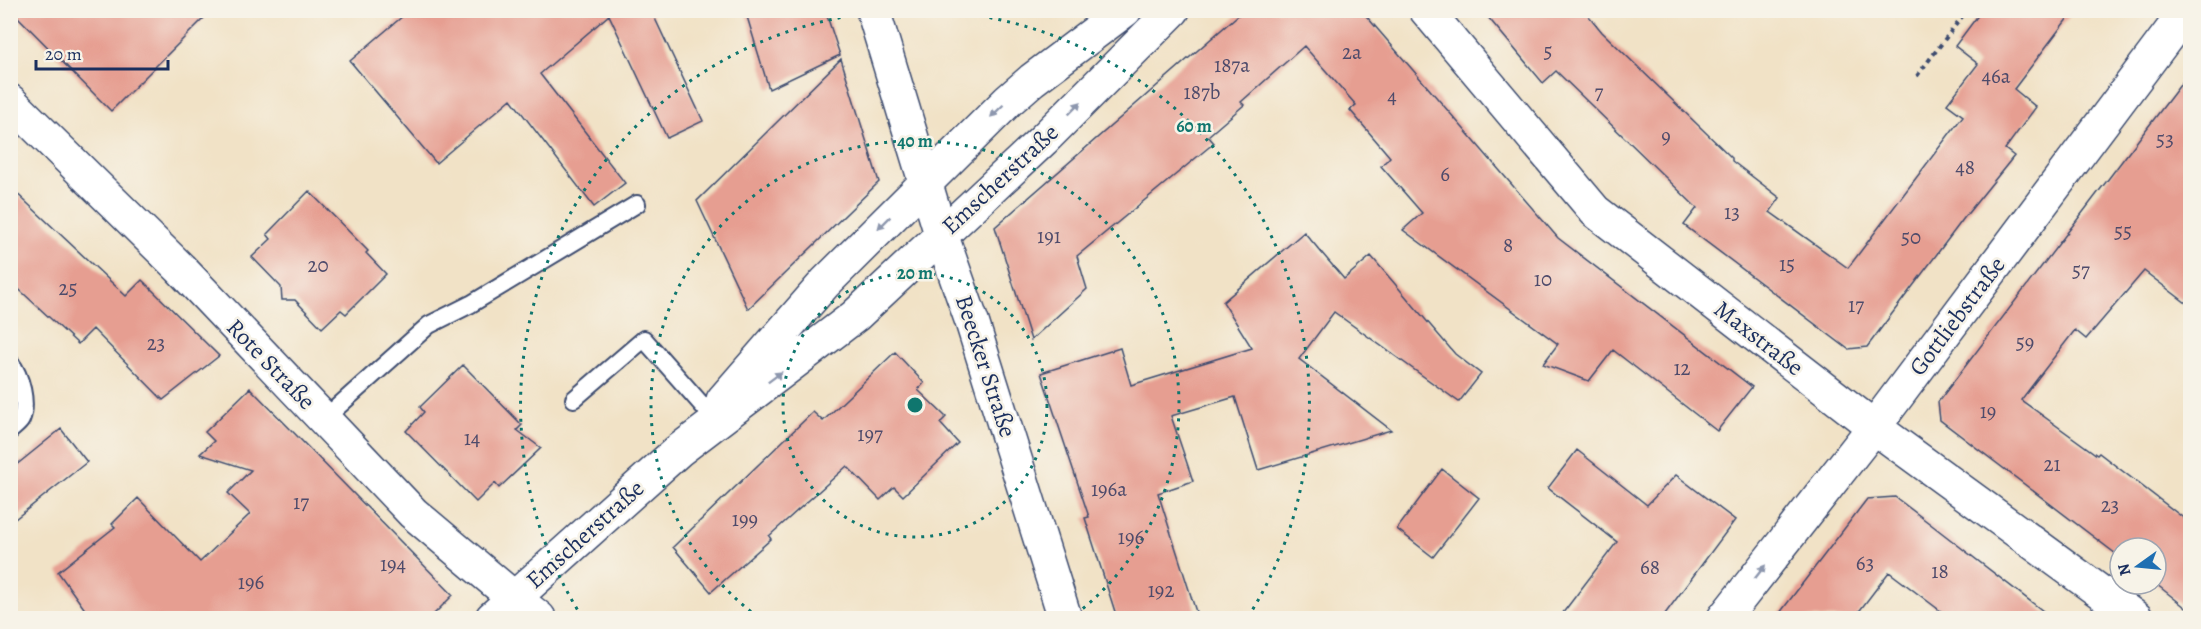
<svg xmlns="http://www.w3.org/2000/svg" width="2201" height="629" font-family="Alegreya,serif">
  <rect width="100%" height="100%" fill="#f7f3e8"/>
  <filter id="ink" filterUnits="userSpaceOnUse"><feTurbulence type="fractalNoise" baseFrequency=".0167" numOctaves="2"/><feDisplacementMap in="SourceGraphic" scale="12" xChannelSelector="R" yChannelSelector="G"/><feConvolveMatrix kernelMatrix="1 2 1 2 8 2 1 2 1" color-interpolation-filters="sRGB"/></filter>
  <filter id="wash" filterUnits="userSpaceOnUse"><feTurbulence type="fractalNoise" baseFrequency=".008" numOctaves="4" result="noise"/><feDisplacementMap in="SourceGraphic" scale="24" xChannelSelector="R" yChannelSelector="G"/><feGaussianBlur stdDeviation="1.35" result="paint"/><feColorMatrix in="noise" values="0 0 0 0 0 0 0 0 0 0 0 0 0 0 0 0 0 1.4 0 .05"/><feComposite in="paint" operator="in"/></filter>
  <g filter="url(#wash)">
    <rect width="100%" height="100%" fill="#f1e2c6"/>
    <g id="blocks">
      <!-- building -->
      <path fill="#e69e91" d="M11,10h201l-101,101z
        M410,10h241l52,111 -36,17 -58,-123 -69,59 85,109 -31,24 -83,-108 -75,64 -86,-102z
        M745,10h80l15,45 -71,34z
        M1244,10h117l197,228 194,149 -35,44 -104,-81 -24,31 -46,-17 15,-20 -155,-114 19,-17 -41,-47 9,-9 -40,-47 6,-5 -52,-59 -63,56 3,3 -36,31 6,7 -137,113 10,33 -56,51 -36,-113z
        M1482,10h102l18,22 130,126v3l48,37 -10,14 78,56 115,-152 -16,-12 31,-40 -23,-18 27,-36h92l-60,79 22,18 -31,42 9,7 -50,62 -97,129 -19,2 -164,-124 13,-17 -141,-137 -13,12z
        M841,59l38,123 -131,127 -51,-108z
        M2190,72v234l-46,-35 -58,68 -11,-9 -54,70 76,55 2,-2 91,70v88l-34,-27v-36h-36v9l-180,-137 -2,-18z
        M10,187l116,109 16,-16 77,76 -56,44 -70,-71 -15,15 -68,-63z
        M309,191l59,60 -2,2 20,21 -40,40 -5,-4 -19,18 -27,-28h-13l-1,-13 -29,-30 19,-18 -4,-5z
        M1304,232l40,47 27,-23 84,98 26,20 -22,28 -125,-90 -35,47 92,71 -133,40 -23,-73 -64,19 22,65 -35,12 40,125h-81l-32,-100 4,-1 -48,-144 79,-25 11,37 121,-37 -29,-46z
        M895,352l29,31 -6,7 28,27 -6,6 18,20 -55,53 -9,-9 -14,13 -33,-34 -78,70 2,3 -60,53 -38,-45 140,-135 10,9z
        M463,365l59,60 -5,5 24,18 -42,40 -4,-5 -19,19 -70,-71 18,-19 -4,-5z
        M250,388l203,207 -23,23h-339l-33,-46 57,-45 -3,-3 26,-26 62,64 50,-48 -22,-21 23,-23 -51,-16 14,-13 -9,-9z
        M61,429l26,33 -77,61v-53z
        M1577,450l70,55 29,-30 59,45 -73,98h-103l58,-76 -69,-54z
        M1442,469l37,29 -46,59 -36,-28z
        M1895,497l38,29 119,92h-102l-61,-46 -35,46h-78l91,-119z"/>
    </g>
  </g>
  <g filter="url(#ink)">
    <use href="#blocks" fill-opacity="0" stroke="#3b4a6e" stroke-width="1.5"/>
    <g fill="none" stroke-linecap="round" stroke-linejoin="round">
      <defs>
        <path id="lane" d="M10,362c11,14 18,41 11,58 -2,4 -8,8 -11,11
          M574,399l70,-60 66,75
          M324,419l105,-94 42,-21 166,-100"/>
        <path id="street" d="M873,10l68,224 31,88 93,296
          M1426,10l169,201 279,216 262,191
          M10,101l170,167 233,245 101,85
          M1724,618l150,-191 313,-417"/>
        <path id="secondary" d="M723,400l102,-117 183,-182 24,-21 93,-70
          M514,598l25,20
          M492,618l186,-167 177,-135 188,-176 130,-130"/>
      </defs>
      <!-- lane casing -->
      <use href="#lane" stroke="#3b4a6e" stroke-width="20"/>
      <!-- street casing -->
      <use href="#street" stroke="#3b4a6e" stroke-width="36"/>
      <!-- secondary casing -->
      <use href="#secondary" stroke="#3b4a6e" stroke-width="36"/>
      <!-- path -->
      <path stroke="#3b4a6e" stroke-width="4" stroke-dasharray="4.5 4.5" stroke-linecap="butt" d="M1917,76l50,-66"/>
      <!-- lane -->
      <use href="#lane" stroke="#fff" stroke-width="16"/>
      <!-- street -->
      <use href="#street" stroke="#fff" stroke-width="33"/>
      <!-- secondary -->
      <use href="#secondary" stroke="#fff" stroke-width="33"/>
    </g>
    <!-- one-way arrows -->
    <defs><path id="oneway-solid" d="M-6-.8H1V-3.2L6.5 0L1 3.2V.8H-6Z" transform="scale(1.5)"/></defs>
    <g fill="#8d97ae">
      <use href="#oneway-solid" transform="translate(1075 108) rotate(-45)"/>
      <use href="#oneway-solid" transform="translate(997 111) rotate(136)"/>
      <use href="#oneway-solid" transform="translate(884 223) rotate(135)"/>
      <use href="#oneway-solid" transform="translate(775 377) rotate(-37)"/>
      <use href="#oneway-solid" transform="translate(1760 572) rotate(-52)"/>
    </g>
  </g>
  <!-- distance rings -->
  <g fill="none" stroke="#0f766e" stroke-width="3" stroke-dasharray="3 6">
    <circle cx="915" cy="405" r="132"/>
    <path d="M758 617A264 264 0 1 1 1072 617"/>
    <path d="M582 617A395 395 0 0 1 894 11M936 11A395 395 0 0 1 1248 617"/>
  </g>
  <g text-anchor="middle" stroke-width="5" stroke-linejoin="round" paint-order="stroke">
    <!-- number labels -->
    <g font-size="21" fill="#4e4b6b">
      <text x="1548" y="58">5</text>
      <text x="1352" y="59">2a</text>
      <text x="1232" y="72">187a</text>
      <text x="1996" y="83">46a</text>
      <text x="1202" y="99">187b</text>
      <text x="1599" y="99">7</text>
      <text x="1392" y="103">4</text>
      <text x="1666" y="143">9</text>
      <text x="2165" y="146">53</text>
      <text x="1965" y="174">48</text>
      <text x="1445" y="181">6</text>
      <text x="1732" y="219">13</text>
      <text x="2123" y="238">55</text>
      <text x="1049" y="243">191</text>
      <text x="1911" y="244">50</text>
      <text x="1508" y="252">8</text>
      <text x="1787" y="271">15</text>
      <text x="318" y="272">20</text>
      <text x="2081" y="277">57</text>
      <text x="1543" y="286">10</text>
      <text x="68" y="295">25</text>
      <text x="1856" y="312">17</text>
      <text x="2025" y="349">59</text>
      <text x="156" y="350">23</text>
      <text x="1682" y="375">12</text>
      <text x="1988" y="418">19</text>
      <text x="870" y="441">197</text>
      <text x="472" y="445">14</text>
      <text x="2052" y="471">21</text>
      <text x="1109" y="496">196a</text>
      <text x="301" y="509">17</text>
      <text x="2110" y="512">23</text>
      <text x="745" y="526">199</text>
      <text x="1131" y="544">196</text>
      <text x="1865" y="570">63</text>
      <text x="393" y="571">194</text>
      <text x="1650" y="574">68</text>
      <text x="1940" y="578">18</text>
      <text x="251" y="589">196</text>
      <text x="1161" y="597">192</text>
    </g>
    <!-- street labels -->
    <g font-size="24" fill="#1b2f5e" stroke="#f7f3e8">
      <text transform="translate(1000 179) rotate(-43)" y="8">Emscherstraße</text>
      <text transform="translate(1957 316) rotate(-53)" y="8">Gottliebstraße</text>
      <text transform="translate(1759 338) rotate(38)" y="8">Maxstraße</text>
      <text transform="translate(271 364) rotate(46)" y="8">Rote Straße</text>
      <text transform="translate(986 366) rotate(72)" y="8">Beecker Straße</text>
      <text transform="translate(585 534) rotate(-42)" y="8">Emscherstraße</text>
    </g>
  </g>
  <circle cx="915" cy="405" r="9" fill="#0f766e" stroke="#f7f3e8" stroke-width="3"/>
  <g font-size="18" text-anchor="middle" font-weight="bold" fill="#0f766e" stroke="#f7f3e8" stroke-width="5" stroke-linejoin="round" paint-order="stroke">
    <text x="1194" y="132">60 m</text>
    <text x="915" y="147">40 m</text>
    <text x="915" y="279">20 m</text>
  </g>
  <!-- margin -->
  <rect width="2201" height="629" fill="none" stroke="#f7f3e8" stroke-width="36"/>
  <!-- north arrow -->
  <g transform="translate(2138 566) rotate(255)"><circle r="28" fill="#f7f3e8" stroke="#9fa5b1" stroke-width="1.5"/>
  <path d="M0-4.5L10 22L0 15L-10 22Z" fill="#1f6fb2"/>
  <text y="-9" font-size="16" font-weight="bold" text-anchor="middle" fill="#1b2f5e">N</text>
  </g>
  <!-- scale -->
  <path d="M36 60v9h132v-9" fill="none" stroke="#1b2f5e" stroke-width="3"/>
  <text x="45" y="60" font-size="18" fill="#1b2f5e" stroke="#f7f3e8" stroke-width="4.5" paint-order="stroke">20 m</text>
</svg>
